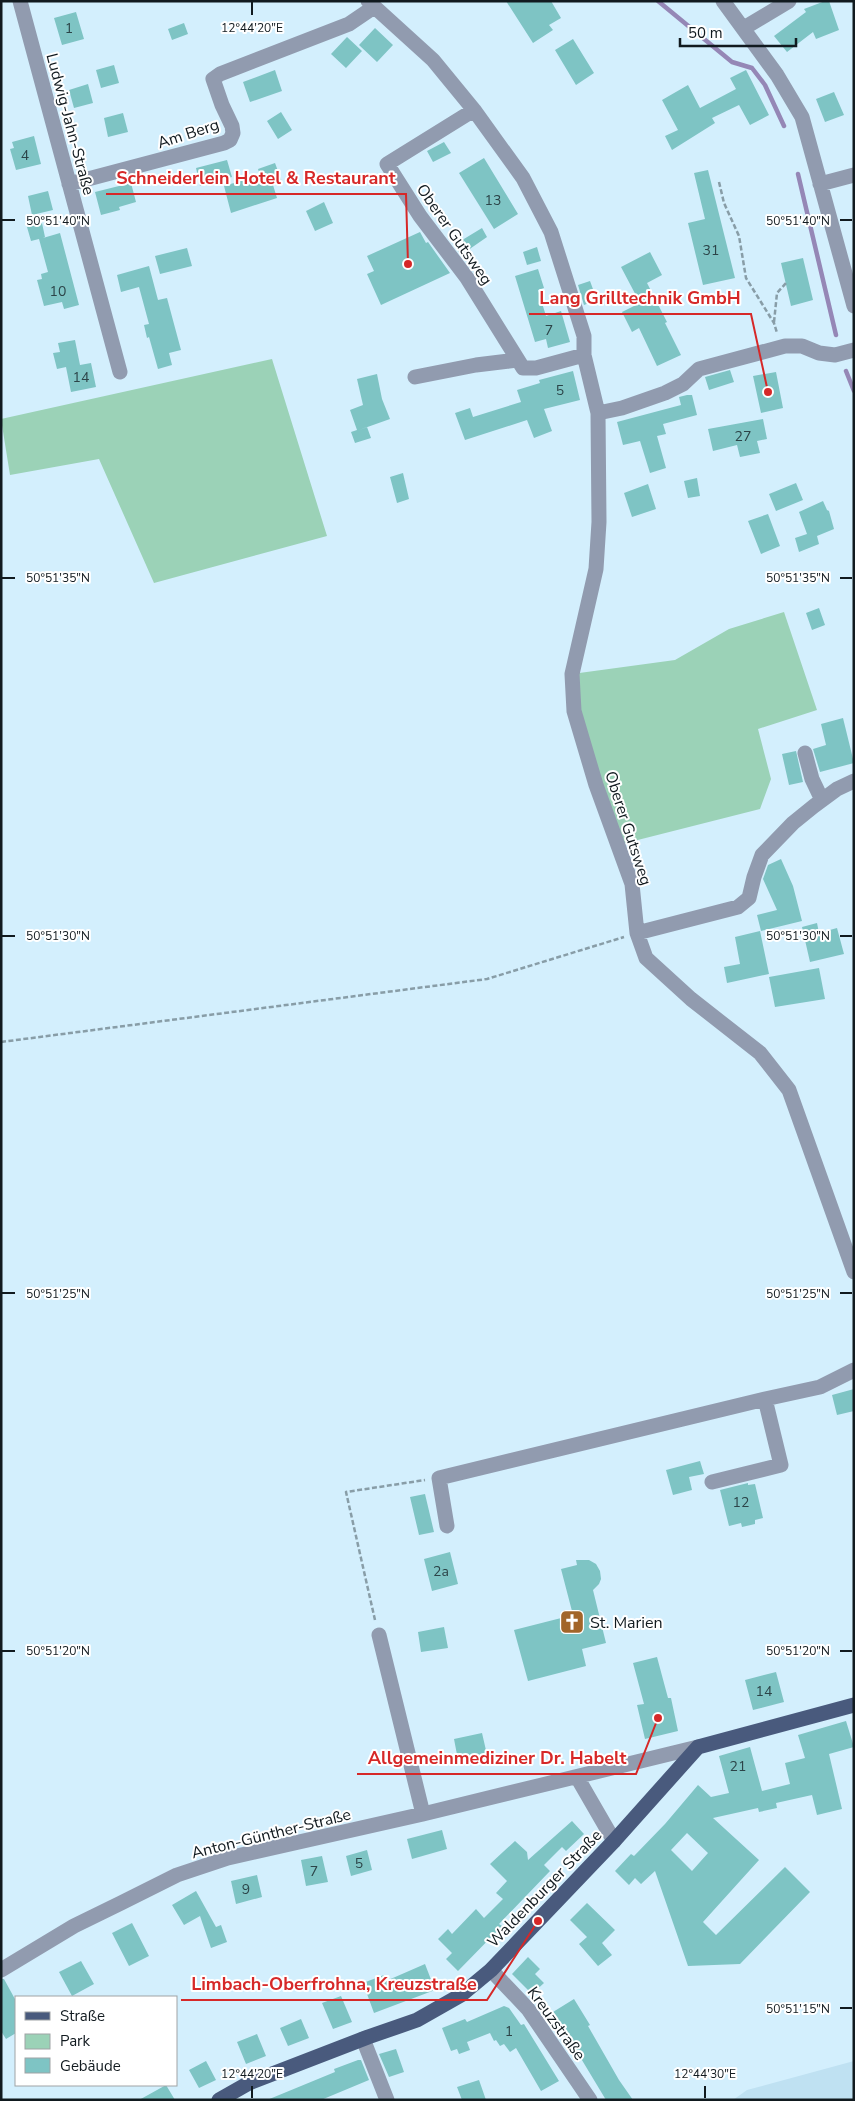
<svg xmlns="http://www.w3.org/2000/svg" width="855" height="2101" font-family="'Nunito Sans',sans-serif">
  <rect width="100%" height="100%" fill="#d3effd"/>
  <!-- built -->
  <path fill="#bfe1f2" d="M854,2061v39h-121l14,-10z"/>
  <!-- green -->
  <path fill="#9bd2b7" d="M272,359l55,177 -173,47 -55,-124 -89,16 -9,-56z
    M784,612l33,98 -59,19 13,50 -11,30 -142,36 -22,-60 -24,-111 103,-14 54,-31z"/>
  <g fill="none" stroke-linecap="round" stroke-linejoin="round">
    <!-- stream -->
    <path stroke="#9587b6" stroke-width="4.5" d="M658,1l74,61 20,6 13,17 19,41
      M798,174l38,161
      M846,371l8,20"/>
  </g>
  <!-- building -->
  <path fill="#7ec4c4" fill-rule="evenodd" d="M506,1h45l10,17 -12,7 4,5 -20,13z
    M825,1h4l10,29 -23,9 -3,-7 -26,20 -13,-16 32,-24 -2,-3z
    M76,12l8,27 -22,6 -8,-27z
    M184,23l4,11 -16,6 -4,-11z
    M375,28l18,17 -16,17 -18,-17z
    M347,37l15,14 -16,17 -15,-14z
    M573,39l21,34 -18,12 -21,-35z
    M114,65l5,18 -18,5 -5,-18z
    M275,70l7,21 -32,11 -7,-20z
    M746,70l23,45 -19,10 -11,-20 -27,13 3,5 -43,27 -7,-14 13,-6 -16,-30 26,-15 12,23 36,-19 -6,-11z
    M88,84l5,19 -19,5 -5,-18z
    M834,92l10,23 -19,7 -9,-23z
    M281,112l11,18 -14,9 -11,-18z
    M123,113l5,19 -20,5 -4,-19z
    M34,136l7,28 -25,6 -6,-21 4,-1 -2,-6z
    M444,142l7,11 -18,9 -6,-11z
    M484,158l34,56 -24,15 -35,-56z
    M227,160l5,17 -32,9 -4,-18z
    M275,163l7,19 -9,3 4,13 -46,15 -7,-27 36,-11 -2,-6z
    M708,170l27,108 -32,7 -15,-62 17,-4 -11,-46z
    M131,183l5,19 -17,5 1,3 -19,5 -6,-23z
    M48,191l5,19 -21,5 -4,-19z
    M324,202l9,21 -18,8 -9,-20z
    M42,223l3,14 -2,1 17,-5 19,72 -15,4 -2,-7 -18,4 -7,-26 5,-1 -1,-5 7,-2 -9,-33 -8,2 -4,-14z
    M482,228l5,9 -26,18 -7,-10z
    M420,232l6,11 2,-1 22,31 -69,32 -14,-31 7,-3 -7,-15z
    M537,247l4,14 -14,4 -4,-13z
    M187,248l5,18 -32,8 -5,-18z
    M650,252l12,23 -15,8 20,39 -2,1 16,32 -24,11 -18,-38 -7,4 -10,-20 18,-9 -19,-36z
    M803,258l10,42 -22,6 -10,-43z
    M149,266l9,34 9,-2 14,52 -12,3 3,12 -14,4 -9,-32 -2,1 -3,-13 5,-1 -10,-37 -18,5 -4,-17z
    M538,269l6,19 -6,2 8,26 15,-5 9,31 -22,6 -2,-9 -11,3 -20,-66z
    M590,281l7,19 -13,5 -6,-20z
    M75,340l5,25 11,-2 5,24 -25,5 -5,-25 -9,2 -4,-16 7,-1 -2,-9z
    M730,370l4,12 -25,8 -4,-13z
    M573,371l7,29 -36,9 8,22 -18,7 -7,-18 -62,20 -10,-27 15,-5 3,9 48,-15 -4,-12 23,-7 -1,-3z
    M776,372l7,36 -22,5 -8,-37z
    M377,374l5,25 8,20 -31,11 8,-3 4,11 -16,5 -4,-11 6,-2 -7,-20 13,-5 -6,-26z
    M687,395h5l5,20 -34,9 3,10 -9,2 9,32 -16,5 -10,-32 -17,4 -6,-23 64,-17 -2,-8z
    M763,419l4,20 -10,2 3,12 -20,4 -3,-12 -24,6 -5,-22z
    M403,473l6,26 -12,4 -7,-26z
    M697,478l3,18 -12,2 -4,-17z
    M796,483l7,17 -27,11 -7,-17z
    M648,484l8,25 -24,8 -8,-24z
    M823,501l4,9 2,1 5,18 -17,7 2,8 -20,8 -4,-14 12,-4 -8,-22z
    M768,514l12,32 -19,8 -13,-33z
    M819,608l6,17 -13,5 -6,-17z
    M843,718l11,45 -34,9 -7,-23 13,-4 -5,-21z
    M796,751l7,31 -14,3 -7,-31z
    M781,859l12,27 9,35 -41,10 -4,-16 20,-5 -14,-31 5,-14z
    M817,923l2,10 18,-5 7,26 -34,8 -8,-35z
    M760,931l9,43 -42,9 -3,-16 16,-3 -5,-27z
    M819,968l6,31 -50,8 -6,-30z
    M854,1389v22l-17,4 -5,-20z
    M700,1461l4,13 -15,3 3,13 -19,5 -7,-25z
    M748,1483v2l7,-1 8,34 -8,2v4l-13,3 -1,-4 -12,3 -9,-36z
    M425,1494l9,38 -15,3 -9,-38z
    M450,1552l8,32 -26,7 -8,-32z
    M576,1560h13l7,4 4,7 1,8 -2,5 -6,6 13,53 -24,6 4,17 -58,15 -14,-51 59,-15 -12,-46 16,-4z
    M444,1627l4,21 -27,4 -3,-20z
    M657,1657l11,41h3l7,33 -33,8 -8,-34 7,-1 -11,-41z
    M776,1672l8,30 -31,8 -8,-30z
    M846,1721l8,26 -25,7 13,55 -25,6 -5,-20 -36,8 1,5 -18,4 -1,-4 -45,10 46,42 -56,62 13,13 69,-68 25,25 -70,72 -52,2 -33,-95 -14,13 -6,-6 -6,7 -14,-14 16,-17 3,2 31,-32 33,-39 13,12 18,-4 -10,-37 31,-9 12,44 28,-7 -5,-21 20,-5 -7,-23zM687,1833l21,20 -16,18 -21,-21z
    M482,1733l6,26 -29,6 -5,-26z
    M572,1821l12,13 -18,17 -4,-4 -18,18 6,6 -51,53 3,2 -44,45 -12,-12 6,-6 -14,-14 10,-10 4,5 24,-25 8,9 19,-19 -7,-6 11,-12 -17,-17 25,-23 12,11 1,8z
    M442,1830l5,19 -35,10 -5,-20z
    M367,1850l5,20 -21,6 -5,-20z
    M322,1856l6,26 -22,4 -5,-26z
    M257,1875l5,22 -26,7 -5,-23z
    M196,1891l20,36 5,-2 6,17 -16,6 -11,-32 -16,9 -12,-20z
    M587,1903l28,27 -13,13 10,12 -14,11 -19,-22 8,-7 -17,-17z
    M132,1923l17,33 -20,10 -17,-33z
    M528,1957l12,12 -5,5 9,9 -12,11 -20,-20z
    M81,1961l13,23 -22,12 -13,-24z
    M425,1964l10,26 -61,23 -11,-30 21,-8 2,6z
    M1,1979h3l12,22v32l-10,6 -5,-8z
    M341,1996l11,26 -19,7 -11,-26z
    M574,1999l16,26 -2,1 31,54 14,20h-27l-53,-88z
    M504,2006l5,2 12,17 3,-1 35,57 -18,10 -25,-43 -6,4 -6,-8 -4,2 -4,-6 -2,1 -4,-8 -23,9 3,8 -11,4 -2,-5 -6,2 -9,-23 23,-9 2,3z
    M301,2019l8,19 -21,8 -8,-18z
    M257,2034l9,22 -20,8 -9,-22z
    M396,2049l8,23 -15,5 -10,-23z
    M358,2060h3l8,20 -48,20h-54l68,-28 -1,-3z
    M206,2061l10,19 -17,8 -10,-18z
    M479,2080l7,20h-24l-5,-13z
    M166,2085l9,15h-36z"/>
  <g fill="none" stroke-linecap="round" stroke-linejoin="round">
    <!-- path -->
    <path stroke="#889da7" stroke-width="2.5" stroke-dasharray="5 2.5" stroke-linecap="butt" d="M719,182l5,21 15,33 7,42 28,45 3,10
      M774,322l3,-29 9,-10
      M1,1042l486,-63 137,-42
      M375,1620l-29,-128 79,-12"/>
    <!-- minor -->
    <path stroke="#919baf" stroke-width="15" d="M20,1l100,371
      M368,1l65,59 41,50 49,68 28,54 33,104v19l14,58 1,109 -3,47 -24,105 2,37 22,74 36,99 5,49 9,25 45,41 69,54 29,37 65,182
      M723,1l54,74 25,42 52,189
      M744,28l45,-27
      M474,110l-87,54 33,52 47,62 56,90h13l48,-13
      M69,184l155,-41 6,-3 3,-7 -1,-7 -10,-21 -9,-26 7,-5 129,-50 25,-17
      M820,184l34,-9
      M415,377l61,-12 41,-5
      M598,413l24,-5 43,-15 18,-9 16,-15 86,-23h17l17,7 16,2 19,-5
      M805,753l7,26 10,21
      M637,933l101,-26 11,-9 5,-21 8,-22 31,-32 21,-17 23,-17 17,-8
      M712,1482l69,-17 -16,-66 55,-12 34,-17
      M447,1526l-8,-48 326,-79
      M379,1635l44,179
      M577,1777l37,64
      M1,1970l73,-44 47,-23 56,-28 51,-17 195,-44 275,-67
      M491,1970l37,39 62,91
      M363,2039l24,61"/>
    <!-- major -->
    <path stroke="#495a7d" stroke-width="15" d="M219,2100l30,-17 119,-46 49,-17 44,-25 30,-25 123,-129 84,-94 156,-42"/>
  </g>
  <!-- ticks -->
  <path fill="none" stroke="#111a1f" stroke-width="2" d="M252,2v13M2,220h13M840,220h12M2,578h13M840,578h12M2,936h13M840,936h12M2,1293h13M840,1293h12M2,1651h13M840,1651h12M840,2008h12M252,2086v12M705,2086v12"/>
  <!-- icons -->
  <defs>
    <symbol id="church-square" viewBox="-11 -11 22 22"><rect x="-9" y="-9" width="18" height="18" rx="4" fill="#a26529" stroke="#fff"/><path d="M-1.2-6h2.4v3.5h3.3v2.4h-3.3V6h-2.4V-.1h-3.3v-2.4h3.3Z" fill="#fff"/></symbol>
  </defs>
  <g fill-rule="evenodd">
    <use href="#church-square" x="558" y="1608" width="28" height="28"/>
  </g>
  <g text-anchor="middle" stroke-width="4" stroke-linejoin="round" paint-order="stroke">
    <!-- number labels -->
    <g font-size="14" fill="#2c4448">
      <text x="69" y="33">1</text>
      <text x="25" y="160">4</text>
      <text x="493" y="205">13</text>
      <text x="711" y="255">31</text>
      <text x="58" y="296">10</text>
      <text x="549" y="335">7</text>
      <text x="81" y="382">14</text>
      <text x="560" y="395">5</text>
      <text x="743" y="441">27</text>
      <text x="741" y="1507">12</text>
      <text x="441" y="1576">2a</text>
      <text x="764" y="1696">14</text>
      <text x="738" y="1771">21</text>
      <text x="359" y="1868">5</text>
      <text x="314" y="1876">7</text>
      <text x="246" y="1894">9</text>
      <text x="509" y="2036">1</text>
    </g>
    <!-- street labels -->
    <g font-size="16" fill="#111a1f" stroke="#fff">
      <text transform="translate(71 124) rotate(75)" y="6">Ludwig-Jahn-Straße</text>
      <text transform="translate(188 133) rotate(-18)" y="6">Am Berg</text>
      <text transform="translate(455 234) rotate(55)" y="6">Oberer Gutsweg</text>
      <text transform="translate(629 828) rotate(72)" y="6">Oberer Gutsweg</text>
      <text transform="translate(271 1833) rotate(-14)" y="6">Anton-Günther-Straße</text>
      <text transform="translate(544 1888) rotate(-46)" y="6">Waldenburger Straße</text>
      <text transform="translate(557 2023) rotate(54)" y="6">Kreuzstraße</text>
    </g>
    <!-- poi labels -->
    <g font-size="16" fill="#111a1f" stroke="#fff" text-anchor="start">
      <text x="590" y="1628">St. Marien</text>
    </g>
  </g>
  <g font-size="12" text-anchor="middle" fill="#111a1f" stroke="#fff" stroke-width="4" stroke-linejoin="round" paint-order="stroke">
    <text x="252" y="32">12°44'20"E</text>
    <text x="58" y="225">50°51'40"N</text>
    <text x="798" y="225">50°51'40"N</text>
    <text x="58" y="582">50°51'35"N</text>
    <text x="798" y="582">50°51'35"N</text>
    <text x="58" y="940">50°51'30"N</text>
    <text x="798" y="940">50°51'30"N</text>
    <text x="58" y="1298">50°51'25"N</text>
    <text x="798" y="1298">50°51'25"N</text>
    <text x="58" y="1655">50°51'20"N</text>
    <text x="798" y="1655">50°51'20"N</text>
    <text x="798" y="2013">50°51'15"N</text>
    <text x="252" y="2078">12°44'20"E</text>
    <text x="705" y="2078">12°44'30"E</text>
  </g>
  <!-- callouts -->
  <path fill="none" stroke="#d62828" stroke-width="2" d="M408 264L406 194H106M768 392L751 314H529M658 1718L636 1774H357M538 1921L487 2000H181"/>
  <g fill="#d62828" stroke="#fff" stroke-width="2">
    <circle cx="408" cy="264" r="5"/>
    <circle cx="768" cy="392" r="5"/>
    <circle cx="658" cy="1718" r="5"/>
    <circle cx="538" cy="1921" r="5"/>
  </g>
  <g font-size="18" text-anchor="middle" font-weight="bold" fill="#d62828" stroke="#fff" stroke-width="4" stroke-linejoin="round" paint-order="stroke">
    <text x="256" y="184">Schneiderlein Hotel &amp; Restaurant</text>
    <text x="640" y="304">Lang Grilltechnik GmbH</text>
    <text x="497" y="1764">Allgemeinmediziner Dr. Habelt</text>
    <text x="334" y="1990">Limbach-Oberfrohna, Kreuzstraße</text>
  </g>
  <!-- border -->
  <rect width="855" height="2101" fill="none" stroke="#111a1f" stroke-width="5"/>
  <!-- legend -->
  <rect x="15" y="1996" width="162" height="90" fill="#ffffff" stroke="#a0a3a5"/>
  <rect x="25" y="2012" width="25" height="8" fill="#495a7d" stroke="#a0a3a5"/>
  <text x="60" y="2021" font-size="15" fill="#111a1f">Straße</text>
  <rect x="25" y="2034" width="25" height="15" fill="#9bd2b7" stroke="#a0a3a5"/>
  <text x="60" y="2046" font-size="15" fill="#111a1f">Park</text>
  <rect x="25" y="2058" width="25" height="15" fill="#7ec4c4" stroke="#a0a3a5"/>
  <text x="60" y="2071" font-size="15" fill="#111a1f">Gebäude</text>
  <!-- scale -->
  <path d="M680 38v8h116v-8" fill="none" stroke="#111a1f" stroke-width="2.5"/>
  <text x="688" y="38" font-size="15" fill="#111a1f" stroke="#ffffff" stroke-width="4" paint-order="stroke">50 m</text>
</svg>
